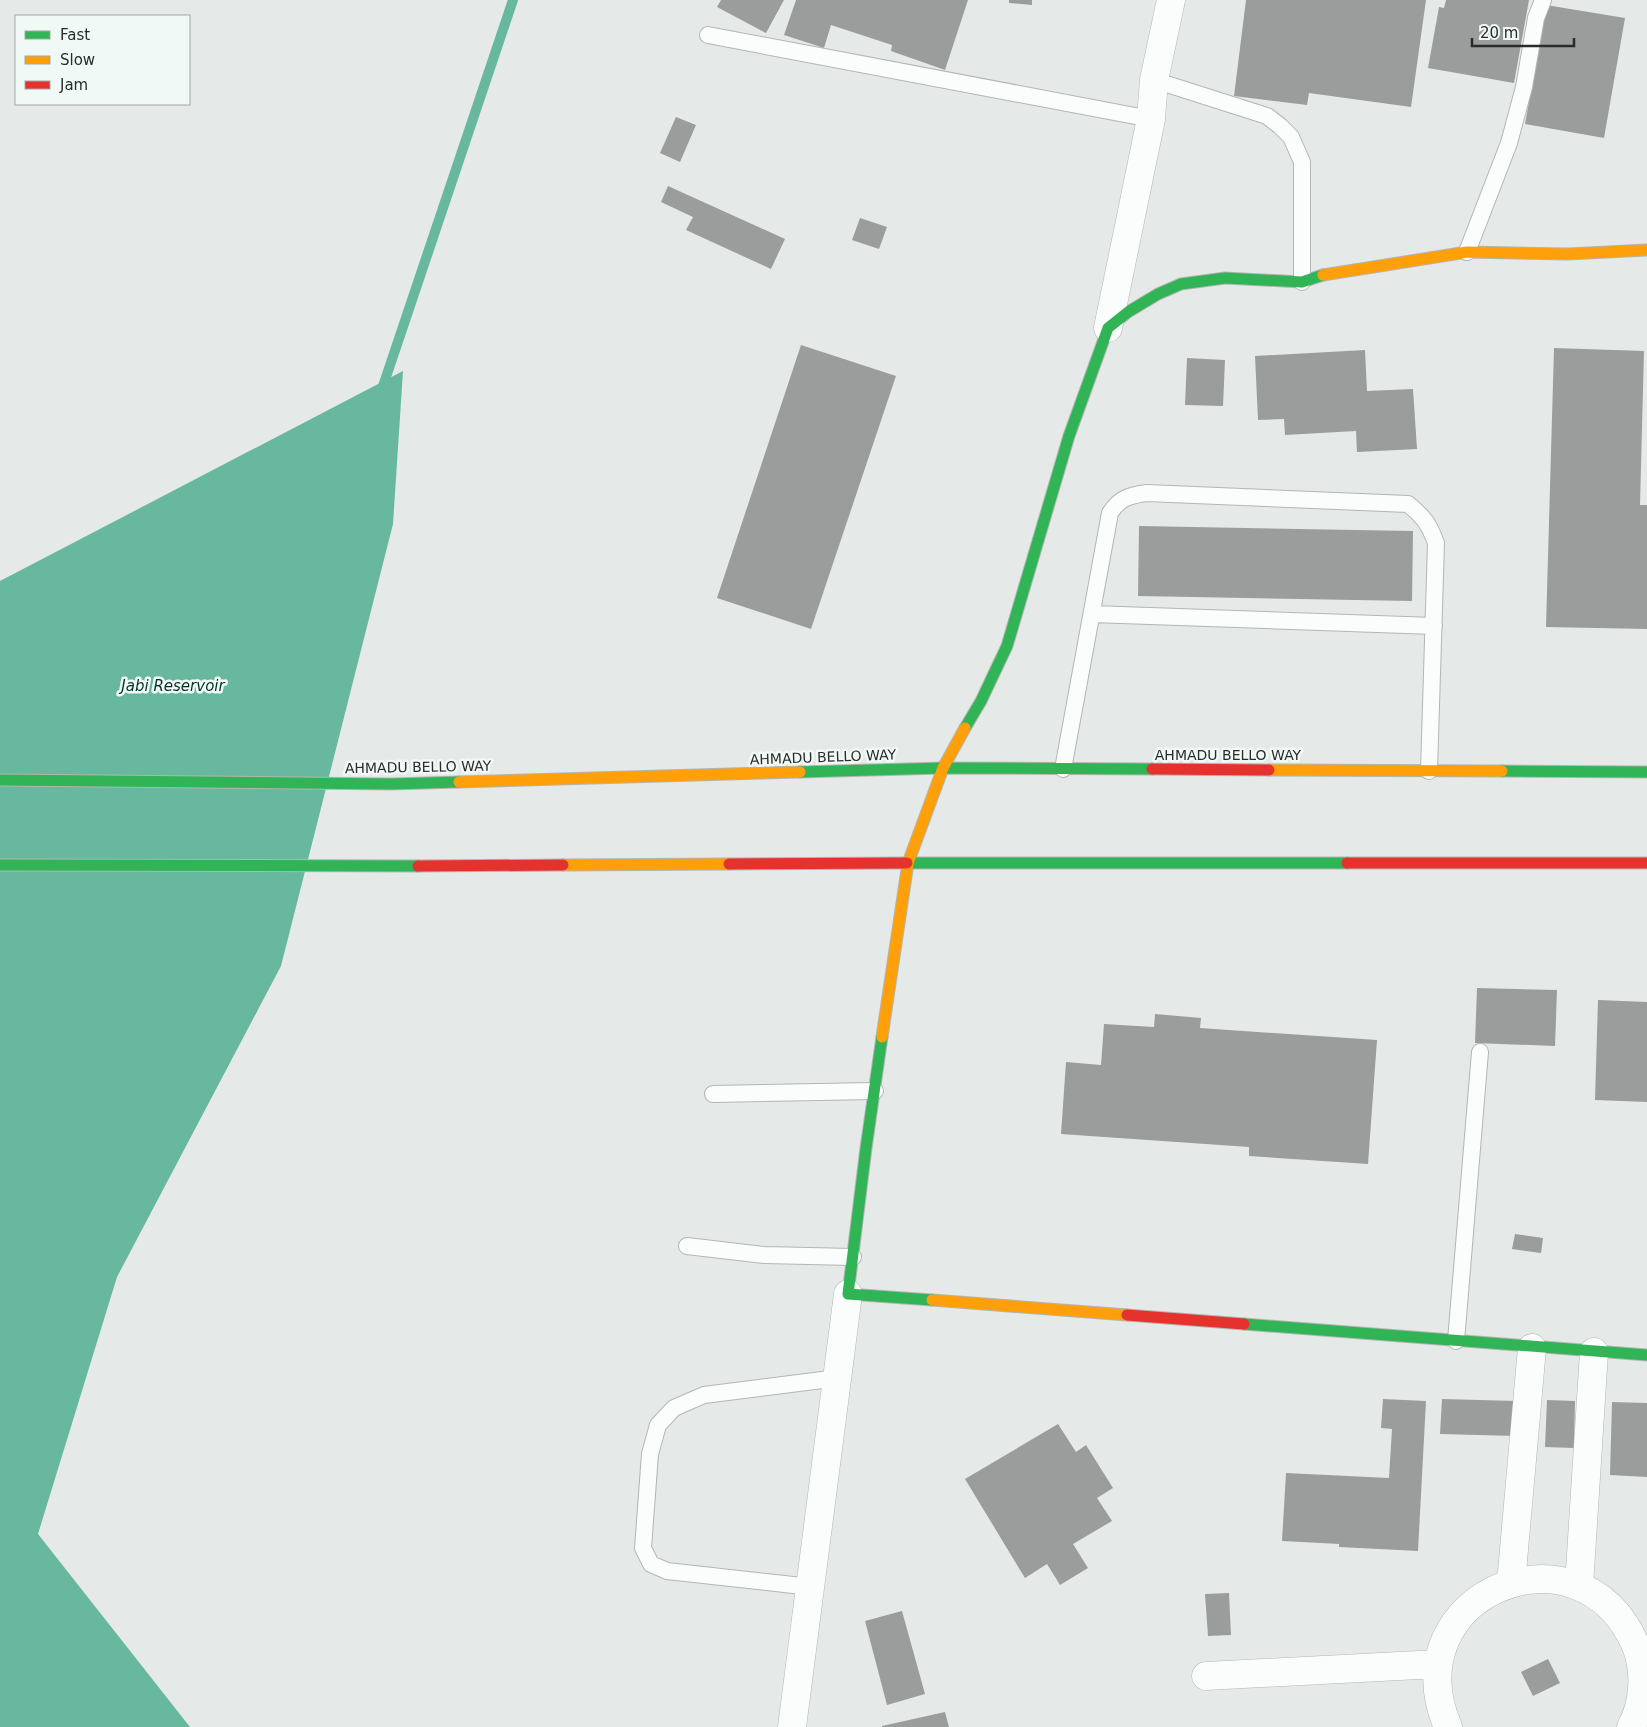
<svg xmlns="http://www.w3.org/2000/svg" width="1647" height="1727" font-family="'DejaVu Sans',sans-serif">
  <rect width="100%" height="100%" fill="#e5eae8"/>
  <!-- water -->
  <path fill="#68b89f" d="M403,371l-10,153 -112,442 -164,311 -79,257 152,193h-190v-1146z"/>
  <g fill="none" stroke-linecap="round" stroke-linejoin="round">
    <!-- stream -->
    <path stroke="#68b89f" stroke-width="10" d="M381,392l132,-392"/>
  </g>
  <!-- building -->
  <path fill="#9a9d9c" d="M721,0h63l-18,33 -49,-26z
    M796,0h172l-23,70 -54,-19 1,-6 -61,-20 -7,23 -40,-13z
    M1009,0h23v5l-23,-2z
    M1246,0h180l-15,107 -102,-14 -2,12 -73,-9z
    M1446,0h83l-15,83 -86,-15 11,-61 5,1z
    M1546,5l79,13 -21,120 -79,-14z
    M676,117l20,8 -16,37 -20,-9z
    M668,186l117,53 -14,30 -85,-39 7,-13 -32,-15z
    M860,218l27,9 -8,22 -27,-9z
    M801,345l95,31 -85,253 -94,-31z
    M1554,348l90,3 -4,154h7v124l-101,-2z
    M1365,350l2,41 46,-2 4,60 -60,3 -1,-21 -71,4 -1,-16 -26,1 -3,-64z
    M1187,358l38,2 -2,46 -38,-1z
    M1139,526l274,5 -1,70 -274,-5z
    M1477,988l80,2 -2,56 -80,-3z
    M1598,1000l49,2v100l-52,-2z
    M1155,1014l46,4 -1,10 177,12 -9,124 -119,-8v-9l-188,-13 5,-72 35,3 3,-41 50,3z
    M1515,1234l28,4 -2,15 -29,-4z
    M1383,1399l43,2 -8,150 -79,-4v-3l-57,-3 4,-68 103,5 3,-49 -11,-1z
    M1442,1399l75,2 -1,35 -76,-2z
    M1547,1400l28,1 -1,47 -29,-1z
    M1612,1402l35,1v74l-37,-2z
    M1058,1424l18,28 10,-7 27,43 -16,10 15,23 -39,23 15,24 -28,17 -13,-21 -22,14 -60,-99z
    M1229,1593l2,42 -23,1 -3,-42z
    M902,1611l23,83 -38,11 -22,-84z
    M1548,1659l12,24 -27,13 -12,-24z
    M945,1712l4,15h-67v-1z"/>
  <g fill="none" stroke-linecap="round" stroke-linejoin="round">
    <defs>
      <path id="lane" d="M708,35l443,84
        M1154,80l113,36 13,10 11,11 11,25v120
        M1467,252l42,-109 15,-56 12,-69 7,-18
        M1092,614l342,12
        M1063,769l47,-256c9,-15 21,-18 37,-20l261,11c16,13 21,20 28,39l-7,228
        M713,1094l162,-3
        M687,1246l77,9 89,2
        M1456,1341l24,-289
        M811,1587l-144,-16 -16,-7 -8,-16 7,-94 8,-29 16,-17 30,-13 134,-17"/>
      <path id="street" d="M1108,328l43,-209 3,-39 17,-80
        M1511,1583l21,-235
        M1579,1586l15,-234
        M1206,1676l232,-12
        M792,1727l56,-433
        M1448,1727c-57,-134 133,-211 188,-81 10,25 8,58 -5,81"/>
      <path id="fast" d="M965,728l16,-27 26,-55 62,-210 39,-108 20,-16 30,-18 23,-10 44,-6 77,4 21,-7
        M1502,771l145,1
        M800,772l143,-4 209,1
        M0,780l391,4 68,-2
        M907,863h440
        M0,865l418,1
        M882,1037l-16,111 -18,146 84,6
        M1244,1324l403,31"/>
      <path id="slow" d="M1323,275l144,-23 101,2 79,-4
        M1269,770l233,1
        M459,782l341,-10
        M563,865l166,-1
        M882,1037l26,-174 35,-95 22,-40
        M932,1300l195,15"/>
      <path id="jam" d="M1152,769l117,1
        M1347,863h300
        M729,864l178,-1
        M418,866l145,-1
        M1127,1315l117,9"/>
    </defs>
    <!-- lane casing -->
    <use href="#lane" stroke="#b2b6b4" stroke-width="18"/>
    <!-- street casing -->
    <use href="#street" stroke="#b2b6b4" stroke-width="29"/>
    <!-- fast casing -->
    <use href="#fast" stroke="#b2b6b4" stroke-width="13"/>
    <!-- slow casing -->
    <use href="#slow" stroke="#b2b6b4" stroke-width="13"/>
    <!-- jam casing -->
    <use href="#jam" stroke="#b2b6b4" stroke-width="13"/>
    <!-- lane -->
    <use href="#lane" stroke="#fbfcfc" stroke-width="16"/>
    <!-- street -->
    <use href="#street" stroke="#fbfcfc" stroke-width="28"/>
    <!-- fast -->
    <use href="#fast" stroke="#30b455" stroke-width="11"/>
    <!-- slow -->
    <use href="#slow" stroke="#ff9f0a" stroke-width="11"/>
    <!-- jam -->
    <use href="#jam" stroke="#e5322d" stroke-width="11"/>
  </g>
  <g text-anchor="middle" stroke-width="5" stroke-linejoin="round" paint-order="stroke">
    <!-- street labels -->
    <g font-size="14" fill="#292c2b" stroke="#f1f9f6">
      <text x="1228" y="760">AHMADU BELLO WAY</text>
      <text transform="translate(823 757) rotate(-2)" y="5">AHMADU BELLO WAY</text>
      <text transform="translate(418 767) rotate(-1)" y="5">AHMADU BELLO WAY</text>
    </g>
    <!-- water labels -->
    <g font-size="15" font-style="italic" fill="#013325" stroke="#f1f9f6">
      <text x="173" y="691">Jabi Reservoir</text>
    </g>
  </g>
  <!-- legend -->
  <rect x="15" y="15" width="175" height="90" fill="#f1f9f6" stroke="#a1a7a5"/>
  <rect x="25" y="31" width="25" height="8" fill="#30b455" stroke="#a1a7a5"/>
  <text x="60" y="40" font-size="15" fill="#292c2b">Fast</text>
  <rect x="25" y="56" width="25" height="8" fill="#ff9f0a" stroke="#a1a7a5"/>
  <text x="60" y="65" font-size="15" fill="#292c2b">Slow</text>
  <rect x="25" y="81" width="25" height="8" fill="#e5322d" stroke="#a1a7a5"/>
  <text x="60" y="90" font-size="15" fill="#292c2b">Jam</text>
  <!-- scale -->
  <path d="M1472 38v8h102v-8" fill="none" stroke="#292c2b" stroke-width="2.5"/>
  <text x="1480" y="38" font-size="15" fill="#292c2b" stroke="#f1f9f6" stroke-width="4" paint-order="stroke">20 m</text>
</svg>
